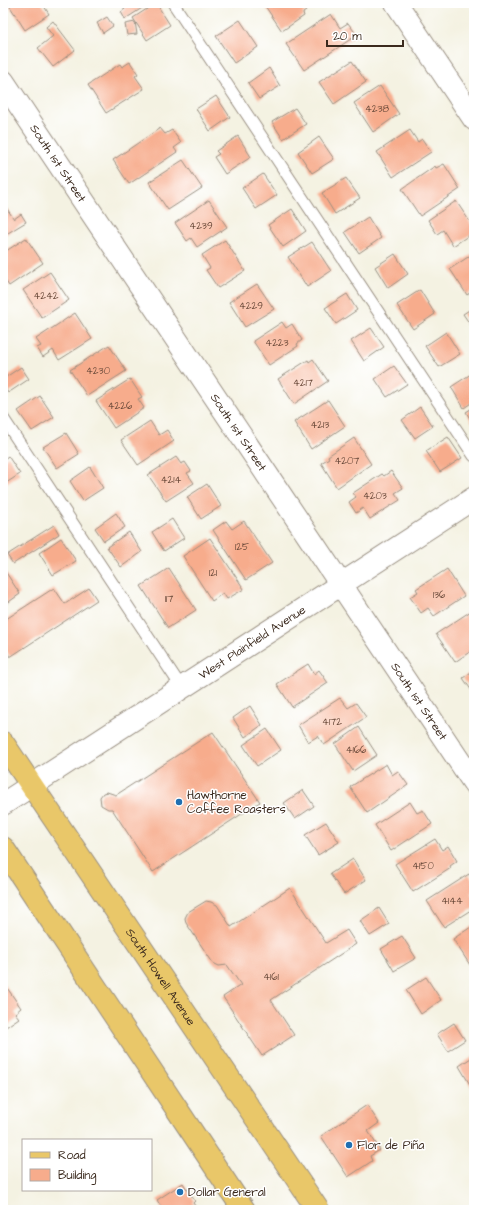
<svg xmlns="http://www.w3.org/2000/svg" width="477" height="1213" font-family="'Architects Daughter',sans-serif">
  <rect width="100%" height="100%" fill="#fff"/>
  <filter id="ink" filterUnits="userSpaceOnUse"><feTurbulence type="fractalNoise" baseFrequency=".025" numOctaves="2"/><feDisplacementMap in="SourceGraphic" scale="8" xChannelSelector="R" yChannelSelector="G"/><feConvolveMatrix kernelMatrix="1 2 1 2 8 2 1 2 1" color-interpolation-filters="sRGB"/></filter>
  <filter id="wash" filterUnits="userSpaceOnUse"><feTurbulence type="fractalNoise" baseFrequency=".012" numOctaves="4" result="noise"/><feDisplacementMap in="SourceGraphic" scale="16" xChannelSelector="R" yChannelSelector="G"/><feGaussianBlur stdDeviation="0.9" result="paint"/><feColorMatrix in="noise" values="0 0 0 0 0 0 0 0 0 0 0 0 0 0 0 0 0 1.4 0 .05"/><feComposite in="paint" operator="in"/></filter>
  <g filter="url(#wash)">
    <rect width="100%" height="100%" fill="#f4f2e2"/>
    <g id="blocks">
      <!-- building -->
      <path fill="#f7ac8c" d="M12,3h30l7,11 -24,16 -16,-25z
        M123,3h27l-25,16 -4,-7 4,-3 -3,-5z
        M156,3l14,22 -23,15 -14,-22z
        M263,3h38l5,8 -3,2 1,3 -22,15z
        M331,14l9,14 8,-5 9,12 -53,35 -18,-26z
        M107,17l6,9 -10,7 -6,-10z
        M240,20l18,27 -24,16 -18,-27z
        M53,21l22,29 -22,17 -15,-19 15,-12 -7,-9z
        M135,22l2,12 -10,1 -2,-11z
        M352,61l14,21 -32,22 -15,-22z
        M130,62l8,12 -3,2 9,13 -38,24 -18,-28 32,-21 2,3z
        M269,68l11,18 -21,13 -11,-16z
        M380,86l19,28 -26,18 -19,-29z
        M216,96l14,21 -20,14 -14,-22z
        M295,108l11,16 -23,15 -11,-17z
        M160,128l5,6 7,-4 9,13 -7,5 3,4 -48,32 -16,-24z
        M410,130l8,12 4,-3 9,13 -38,25 -16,-25z
        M238,136l13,21 -26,17 -11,-17 5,-3 -3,-3z
        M319,137l15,22 -22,14 -14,-21z
        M183,160l19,28 -34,22 -19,-28z
        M444,164l16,25 -40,27 -18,-27 33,-23 1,2z
        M263,174l14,21 -21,14 -14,-21z
        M346,178l14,20 -25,16 -13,-21z
        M209,200l18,27 -30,20 -6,-9 -4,3 -12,-18z
        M456,201l18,27v4l-21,14 -10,-16 -6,4 -9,-14z
        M3,203l11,16 7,-5 5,8 -23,14z
        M292,209l14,22 -23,16 -15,-22z
        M368,217l13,21 -22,15 -14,-21z
        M26,238l17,25 -34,23 -6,-9v-24z
        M225,240l20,31 -27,17 -12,-18 4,-2 -8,-13z
        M312,242l19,29 -24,16 -19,-30z
        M474,253v37l-7,5 -17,-26z
        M395,254l13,20 -20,14 -13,-21z
        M50,272l19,28 -27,18 -19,-28z
        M257,284l17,25 -29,18 -16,-25z
        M420,290l15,24 -22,15 -16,-24z
        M347,294l10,16 -21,14 -11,-16z
        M474,307v23l-11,-16z
        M75,313l17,26 -33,21 -6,-10 -10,7 -6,-9 4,-2 -5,-7z
        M282,322l4,6 6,-4 10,16 -5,4 1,2 -29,19 -16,-24z
        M371,328l13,19 -20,14 -13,-20z
        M446,332l14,22 -21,13 -14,-21z
        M109,345l17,26 -39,25 -17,-26z
        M313,359l15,22 -34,23 -16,-25 30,-19 1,2z
        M394,366l13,18 -20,13 -12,-18z
        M21,367l8,12 -21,14 -5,-8v-6z
        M474,372v29l-10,7 -13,-21z
        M130,379l12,18 -4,2 6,9 -30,20 -18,-27z
        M40,396l14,21 -22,14 -14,-20z
        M328,400l17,26 -34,23 -17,-27z
        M420,407l13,19 -18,12 -13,-18z
        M474,407v18l-8,-13z
        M150,421l9,14 8,-5 7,11 -36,24 -17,-25z
        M66,433l13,21 -22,14 -14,-21z
        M448,437l14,21 -22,14 -14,-21z
        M354,438l17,26 -34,24 -16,-25 8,-5 -1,-2z
        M8,456l12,18 -17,11v-25z
        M176,457l5,7 4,-2 6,9 -4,2 7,10 -28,18 -18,-26z
        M90,467l13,21 -20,13 -13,-20z
        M391,471l12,17 -8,5 5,7 -30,19 -7,-11 -7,5 -7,-11 7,-5 -3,-4 29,-19 2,2z
        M207,484l14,22 -20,13 -14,-22z
        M116,513l9,14 -21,14 -9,-13z
        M172,519l12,19 -20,13 -12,-19z
        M226,521l6,8 12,-8 28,42 -26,17 -33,-50z
        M54,525l5,9 -46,30 -6,-9z
        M129,532l13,20 -21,15 -14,-20z
        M61,538l15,23 -23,14 -14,-22z
        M210,538l34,51 -17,10 -4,-6 -11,8 -29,-45z
        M3,568l17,26 -17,12z
        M169,568l27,42 -28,18 -27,-42z
        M447,569l17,27 -30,20 -6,-8 -7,5 -11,-16 8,-5 -2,-3z
        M54,588l11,16 24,-16 8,12 -87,57 -7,-11v-25z
        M474,609v40l-19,13 -19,-28z
        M308,664l6,10 5,-4 9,13 -36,24 -15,-23z
        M474,670v24l-11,-16z
        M340,698l8,10 8,-5 10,14 -42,28 -6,-9 -10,6 -10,-17z
        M250,706l12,19 -17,12 -12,-19z
        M359,727l18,28 -24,16 -18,-27z
        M267,729l14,21 -24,16 -14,-21z
        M213,732l47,70 -107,70 -41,-63h-4l-7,-4 -1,-8 3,-4 4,-1 9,3z
        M386,764l6,11 6,-4 10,14 -41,28 -17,-26z
        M303,790l11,16 -19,13 -11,-16z
        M410,802l7,11 6,-3 9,14 -41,27 -16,-26z
        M326,822l13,20 -21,13 -13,-20z
        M435,839l7,11 6,-4 9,15 -7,5 1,2 -38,24 -18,-28z
        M353,859l13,21 -22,14 -14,-20z
        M469,874l5,8v9l-3,2 3,5v10l-30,19 -17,-26z
        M290,888l36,55 21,-13 9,14 -85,56 23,35 -32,21 -39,-59 18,-12 -14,-20 -8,1 -6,-3 -27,-40 -1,-5 3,-6 18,-11 5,1 6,3 14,22z
        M379,908l10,16 -19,12 -10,-15z
        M474,925v37l-4,3 -17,-26z
        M402,936l14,22 -22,13 -13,-22z
        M426,977l15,23 -20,14 -15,-24z
        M3,982l18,26 -6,5 4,5 -16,11z
        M454,1023l11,17 -17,11 -11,-17z
        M474,1056v31l-2,1 -13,-22z
        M367,1105l12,18 -11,8 12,19 -10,6 2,5 -24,16 -27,-41z
        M183,1183l12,18 -2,2 5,7h-35l-6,-10z"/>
    </g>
  </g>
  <g filter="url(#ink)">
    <use href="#blocks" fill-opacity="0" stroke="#988e80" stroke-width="1"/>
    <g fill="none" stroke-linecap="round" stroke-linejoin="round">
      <defs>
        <path id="service" d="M173,3l301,453
          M3,418l179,270"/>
        <g id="minor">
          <path d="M396,3l78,116"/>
          <path id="s1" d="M3,81l471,702"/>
          <path id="s2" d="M3,804l471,-306"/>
        </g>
        <g id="primary">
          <path id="s3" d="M3,743l315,467"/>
          <path d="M3,848l241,362"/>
        </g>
      </defs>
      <!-- service casing -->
      <use href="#service" stroke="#988e80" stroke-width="13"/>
      <!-- minor casing -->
      <use href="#minor" stroke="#988e80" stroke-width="24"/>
      <!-- primary casing -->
      <use href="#primary" stroke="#988e80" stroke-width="24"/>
      <!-- service -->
      <use href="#service" stroke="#fff" stroke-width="11"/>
      <!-- minor -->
      <use href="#minor" stroke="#fff" stroke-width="22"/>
      <!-- primary -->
      <use href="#primary" stroke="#e9c769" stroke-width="22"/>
    </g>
  </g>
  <!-- markers -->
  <g fill="#1f6fb2" stroke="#fff" stroke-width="1.5">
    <circle cx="179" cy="802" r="4"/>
    <circle cx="349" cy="1145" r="4"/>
    <circle cx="180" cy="1192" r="4"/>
  </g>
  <g text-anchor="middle" stroke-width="3" stroke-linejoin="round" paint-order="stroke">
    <!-- number labels -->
    <g font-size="10" fill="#6a4a3a">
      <text x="377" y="112">4238</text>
      <text x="201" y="229">4239</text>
      <text x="46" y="299">4242</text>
      <text x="251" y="309">4229</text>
      <text x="277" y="346">4223</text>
      <text x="98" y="374">4230</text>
      <text x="303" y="386">4217</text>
      <text x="120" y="409">4226</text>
      <text x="320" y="428">4213</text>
      <text x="347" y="464">4207</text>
      <text x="171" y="483">4214</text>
      <text x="375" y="499">4203</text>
      <text x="242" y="550">125</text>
      <text x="213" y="576">121</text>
      <text x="439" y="598">136</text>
      <text x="169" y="602">117</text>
      <text x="332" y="725">4172</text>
      <text x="356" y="753">4166</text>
      <text x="423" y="869">4150</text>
      <text x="452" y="904">4144</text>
      <text x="271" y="980">4161</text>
    </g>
    <!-- street labels -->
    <g font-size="12" fill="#3b2a1e" stroke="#fff">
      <text dy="4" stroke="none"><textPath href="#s1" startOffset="99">South 1st Street</textPath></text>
      <text dy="4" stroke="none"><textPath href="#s1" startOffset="423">South 1st Street</textPath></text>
      <text dy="4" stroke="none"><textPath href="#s2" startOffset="297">West Plainfield Avenue</textPath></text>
      <text dy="4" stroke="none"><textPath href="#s1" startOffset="747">South 1st Street</textPath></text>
      <text dy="4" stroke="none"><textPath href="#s3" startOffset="282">South Howell Avenue</textPath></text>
    </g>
    <!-- poi labels -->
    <g font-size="12" fill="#3b2a1e" stroke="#fff" text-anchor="start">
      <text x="187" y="799">Hawthorne<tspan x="187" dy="14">Coffee Roasters</tspan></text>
      <text x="357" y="1149">Flor de Piña</text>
      <text x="188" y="1196">Dollar General</text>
    </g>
  </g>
  <!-- margin -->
  <rect width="477" height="1213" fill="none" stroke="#fff" stroke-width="16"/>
  <!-- legend -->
  <rect x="22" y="1139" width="130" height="52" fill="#ffffff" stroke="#b1aaa5"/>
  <rect x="30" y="1152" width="20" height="6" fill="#e9c769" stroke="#b1aaa5"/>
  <text x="58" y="1159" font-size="12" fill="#3b2a1e">Road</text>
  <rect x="30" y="1169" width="20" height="12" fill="#f7ac8c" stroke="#b1aaa5"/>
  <text x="58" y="1179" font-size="12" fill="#3b2a1e">Building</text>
  <!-- scale -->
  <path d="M327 40v6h76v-6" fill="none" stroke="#3b2a1e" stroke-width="2"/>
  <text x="333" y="40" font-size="12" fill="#3b2a1e" stroke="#ffffff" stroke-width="3" paint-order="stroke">20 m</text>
</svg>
